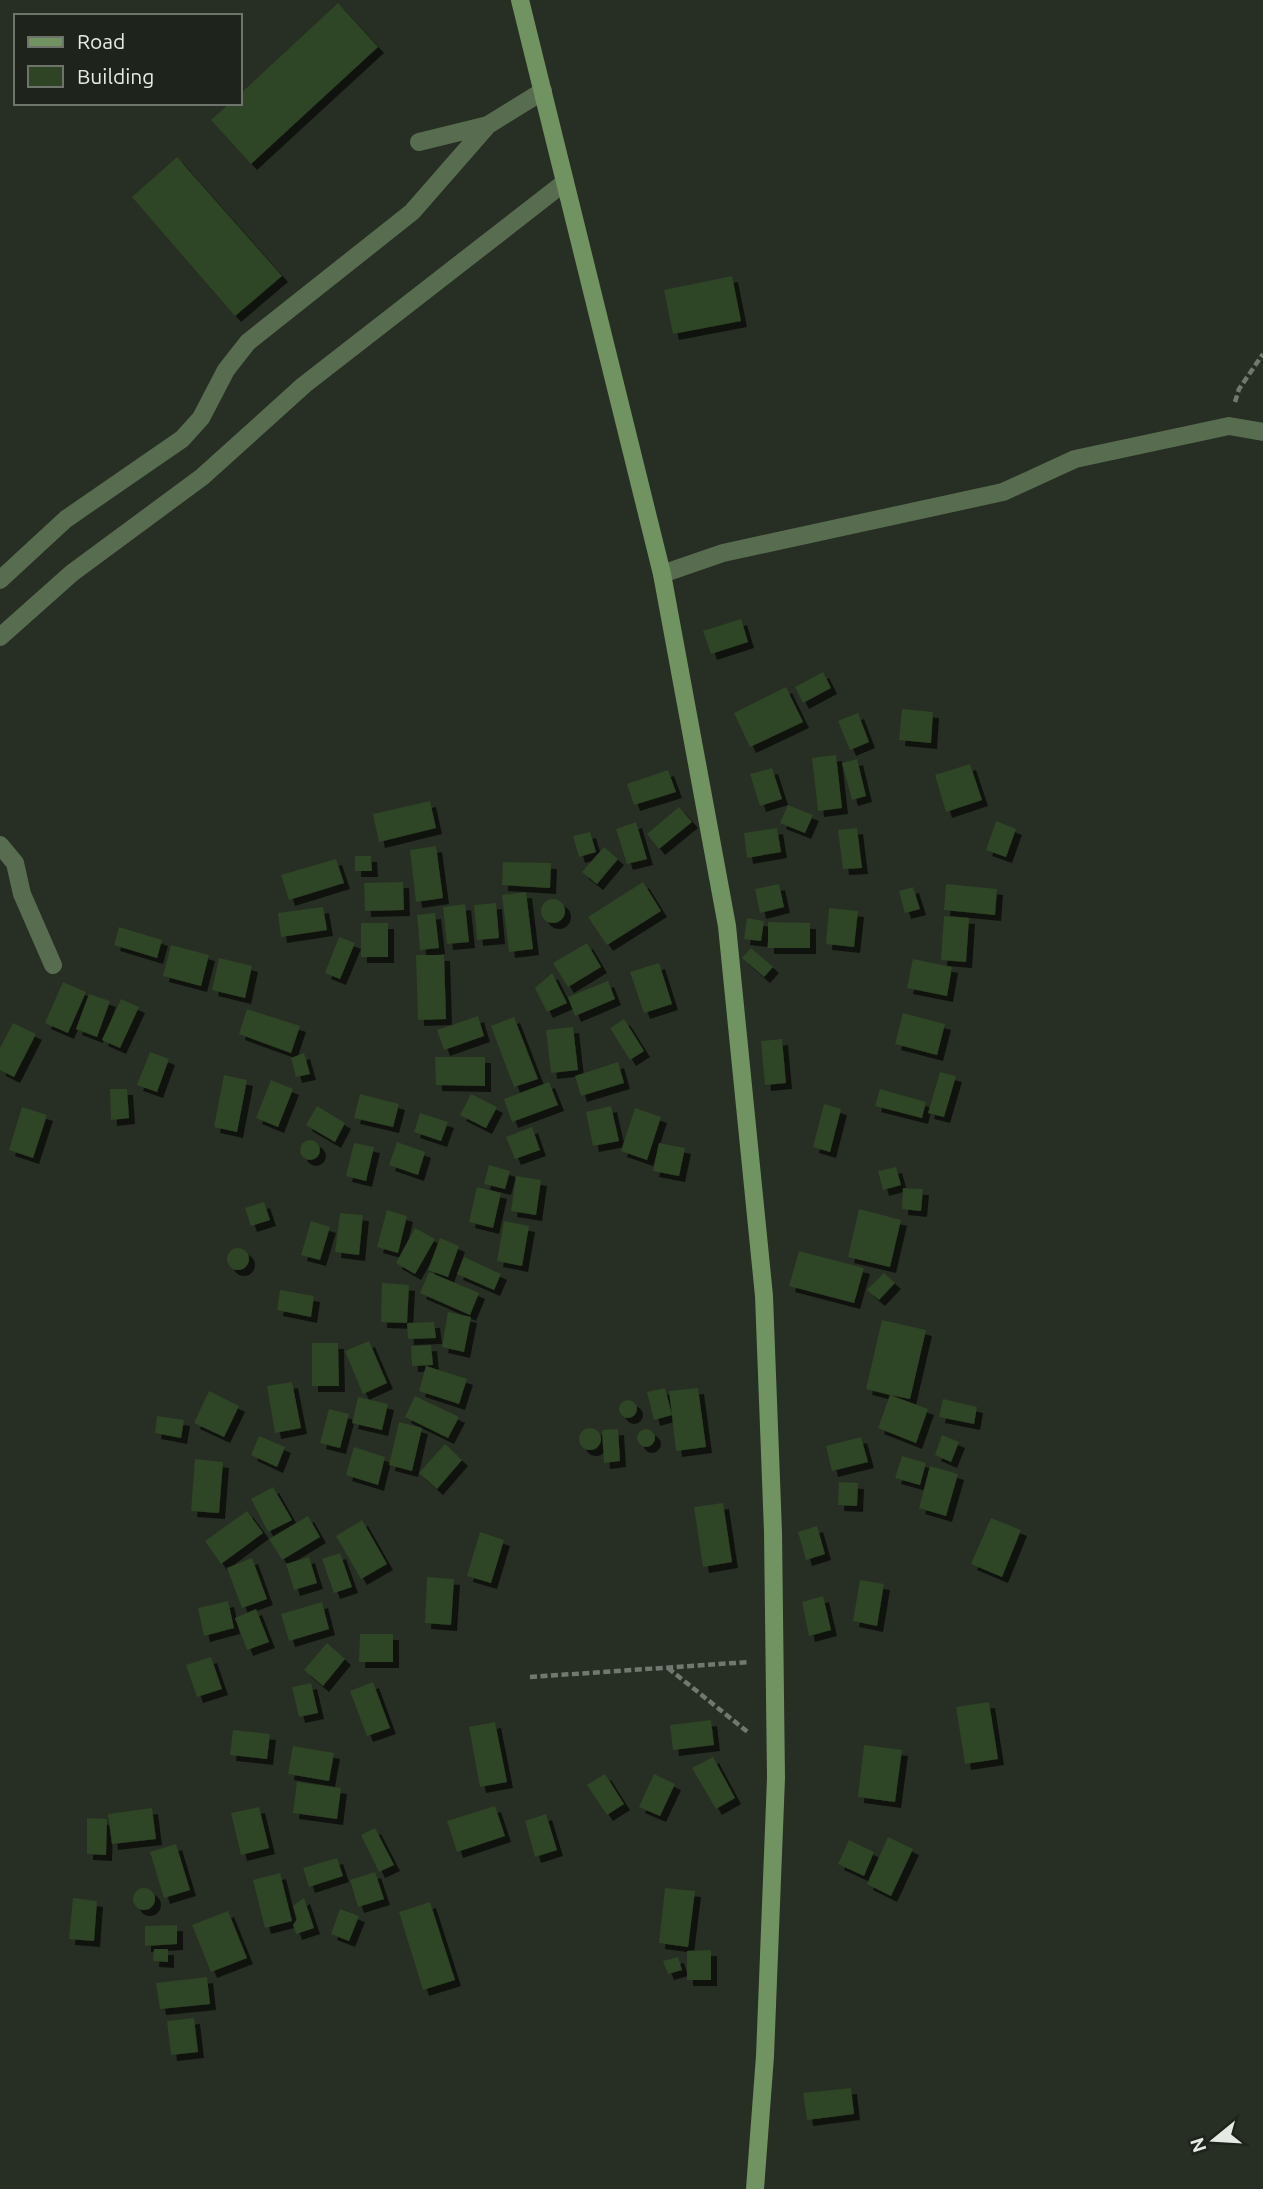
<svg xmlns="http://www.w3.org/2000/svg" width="1263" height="2189" font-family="Ubuntu,sans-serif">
  <defs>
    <filter id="shadow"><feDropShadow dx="6" dy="6" stdDeviation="0" flood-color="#0009"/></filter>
  </defs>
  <rect width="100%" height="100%" fill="#272e24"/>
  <!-- building -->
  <path fill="#2f4425" filter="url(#shadow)" d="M338,3l40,44 -127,117 -40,-44 19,-17h10v-9z
    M177,157l105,119 -47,40 -103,-119z
    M732,276l9,45 -68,13 -9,-44z
    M741,619l7,23 -37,12 -8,-23z
    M823,672l8,16 -28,15 -8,-16z
    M786,687l17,35 -53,25 -16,-34z
    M902,709l31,3 -2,31 -32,-3z
    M858,713l11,29 -19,8 -12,-29z
    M836,755l6,53 -24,3 -6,-53z
    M857,759l9,37 -14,4 -10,-37z
    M970,764l12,36 -36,12 -11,-37z
    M772,768l10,31 -22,7 -10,-32z
    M668,770l8,22 -42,13 -7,-21z
    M430,801l6,27 -57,14 -6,-28z
    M788,805l25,10 -8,18 -25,-10z
    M679,807l13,15 -33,27 -12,-15z
    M996,821l20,8 -10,28 -20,-7z
    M636,822l11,37 -20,5 -11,-35z
    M777,828l4,24 -34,6 -3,-25z
    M857,828l5,40 -19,1 -5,-39z
    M590,832l6,20 -17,5 -6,-21z
    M436,846l7,52 -27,4 -6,-52z
    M604,847l14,12 -21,25 -15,-12z
    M355,856h16l1,15h-17z
    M336,859l8,24 -55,17 -8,-25z
    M503,862l48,1 -1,25 -48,-3z
    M403,882l1,28 -39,1 -1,-28z
    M643,882l18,29 -54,34 -19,-28z
    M779,884l5,23 -24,6 -5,-24z
    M946,884l51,5 -2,26 -51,-5z
    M913,887l7,22 -15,4 -6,-22z
    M526,892l7,57 -24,3 -7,-57z
    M541 911a12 12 0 1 1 24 0a12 12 0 1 1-24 0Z
    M496,903l3,35 -22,2 -3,-35z
    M465,904l4,38 -22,2 -4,-37z
    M323,907l4,23 -46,7 -3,-24z
    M829,908l29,3 -4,36 -28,-3z
    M435,913l4,35 -19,2 -3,-35z
    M944,916l25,2 -3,44 -25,-2z
    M747,918l17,3 -3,20 -17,-2z
    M768,922l42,1v25h-42z
    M361,923h27v34h-27z
    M119,927l43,13 -5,18 -43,-13z
    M339,937l16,6 -15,36 -15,-6z
    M587,943l14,24 -33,20 -15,-24z
    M171,945l38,10 -8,31 -38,-10z
    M751,948l22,19 -9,10 -22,-19z
    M416,955h28l2,64 -28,1z
    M219,958l33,8 -7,32 -33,-8z
    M913,959l39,8 -5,29 -40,-8z
    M659,963l13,41 -28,9 -14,-41z
    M552,973l15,30 -20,9 -12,-24z
    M608,981l7,18 -40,17 -7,-19z
    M63,982l23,10 -18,41 -23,-10z
    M89,994l21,7 -13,36 -21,-8z
    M121,999l18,8 -19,41 -18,-8z
    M247,1009l53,17 -9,27 -52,-19z
    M903,1013l42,11 -8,31 -42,-11z
    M478,1016l6,20 -40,14 -7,-20z
    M514,1017l24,62 -24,8 -23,-61z
    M624,1019l20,32 -14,9 -20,-32z
    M13,1023l23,11 -22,43 -14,-7v-22z
    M573,1027l5,43 -27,3 -5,-43z
    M782,1039l4,44 -21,2 -4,-44z
    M150,1052l19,7 -12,33 -20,-7z
    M304,1053l6,21 -14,3 -5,-19z
    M435,1057h50v29l-49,-1z
    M618,1062l6,21 -43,13 -6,-20z
    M940,1072l16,4 -12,41 -16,-4z
    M224,1075l23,5 -10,52 -23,-5z
    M271,1080l22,9 -15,38 -22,-9z
    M549,1082l9,23 -46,17 -8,-23z
    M110,1089h17l2,29 -18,2z
    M880,1089l46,13 -4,16 -47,-12z
    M360,1094l39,10 -6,23 -39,-9z
    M471,1094l26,13 -11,21 -26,-13z
    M824,1104l17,5 -11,43 -17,-5z
    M317,1106l28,17 -10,19 -29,-17z
    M611,1106l8,35 -26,5 -7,-34z
    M22,1107l25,8 -14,43 -24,-8z
    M635,1108l26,9 -14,43 -26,-9z
    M420,1113l28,9 -7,19 -27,-9z
    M532,1127l8,23 -25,9 -9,-22z
    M300 1150a10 10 0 1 1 20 0a10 10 0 1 1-20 0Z
    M397,1142l28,10 -7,23 -29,-10z
    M354,1143l20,4 -8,34 -20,-5z
    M659,1143l26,5 -6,28 -26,-5z
    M489,1165l21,6 -5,18 -21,-5z
    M896,1167l5,18 -18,5 -5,-19z
    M516,1176l25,4 -5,35 -25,-4z
    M477,1187l24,6 -8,35 -24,-6z
    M903,1188l20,1 -2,22 -19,-2z
    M264,1202l6,18 -19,6 -6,-18z
    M859,1209l42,11 -11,47 -42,-10z
    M387,1210l20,6 -9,37 -21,-6z
    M340,1213l23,2 -4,40 -24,-3z
    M311,1221l19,6 -10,33 -19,-5z
    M504,1221l25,5 -7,40 -25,-5z
    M415,1228l20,11 -20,35 -19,-11z
    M440,1238l19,8 -11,31 -20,-7z
    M227 1259a11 11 0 1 1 22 0a11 11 0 1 1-22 0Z
    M799,1251l65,17 -10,35 -65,-17z
    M464,1257l37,17 -7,16 -37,-16z
    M429,1272l50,21 -9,22 -50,-22z
    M884,1273l11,10 -16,17 -12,-10z
    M382,1283l27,2 -2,38 -26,-1z
    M280,1290l34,6 -3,21 -34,-7z
    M448,1312l23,5 -7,35 -22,-5z
    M882,1320l44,10 -16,69 -20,-4 38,14 -12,34 -38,-15 12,-33 -24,-6z
    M434,1322l2,16 -28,1 -1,-16z
    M369,1341l18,42 -24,11 -18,-43z
    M312,1343h26l1,43h-27z
    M431,1345l2,20 -21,1 -1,-20z
    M426,1366l41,13 -8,25 -40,-13z
    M292,1382l9,46 -26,5 -8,-47z
    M665,1388l7,27 -3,-24 29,-3 8,59 -30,4 -4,-36 -18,5 -7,-28z
    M209,1391l30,15 -15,31 -30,-14z
    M415,1396l44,21 -11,21 -43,-21z
    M358,1397l30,7 -6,26 -30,-7z
    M943,1399l34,8 -3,17 -35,-7z
    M619 1409a9 9 0 1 1 18 0a9 9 0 1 1-18 0Z
    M329,1409l20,5 -9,34 -20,-5z
    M157,1416l27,4 -3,18 -26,-5z
    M399,1422l23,6 -10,43 -23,-6z
    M579 1439a11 11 0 1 1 22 0a11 11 0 1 1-22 0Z
    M618,1429l2,32 -16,2 -2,-33z
    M637 1438a9 9 0 1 1 18 0a9 9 0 1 1-18 0Z
    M942,1435l17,7 -8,20 -16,-7z
    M259,1436l26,11 -8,20 -26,-12z
    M861,1437l7,25 -36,9 -6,-25z
    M445,1444l17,16 -25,29 -18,-16z
    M354,1447l31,10 -7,28 -32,-10z
    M902,1456l24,7 -6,22 -25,-7z
    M195,1459l28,3 -4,51 -28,-2z
    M930,1466l28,8 -12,42 -27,-8z
    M839,1482l19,1 -1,23 -19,-1z
    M273,1487l19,33 -24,12 -17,-33z
    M723,1503l9,59 -29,5 -9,-60z
    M247,1511l16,22 -42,31 -16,-23z
    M308,1516l12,21 -38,23 -13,-21z
    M991,1518l30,12 -19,47 -31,-13z
    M362,1520l25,44 -26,15 -25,-43z
    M817,1526l8,28 -19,6 -8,-28z
    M480,1532l24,8 -13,43 -24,-7z
    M340,1553l12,34 -18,6 -12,-34z
    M309,1557l8,26 -23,7 -8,-26z
    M252,1558l15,41 -25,9 -15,-40z
    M427,1577l27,2 -3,46 -26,-2z
    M860,1580l24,4 -7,42 -24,-5z
    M823,1596l8,34 -22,6 -7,-34z
    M228,1601l6,27 -30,8 -6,-28z
    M322,1602l7,27 -40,12 -8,-27z
    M256,1609l13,33 -22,8 -12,-32z
    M360,1634h33v28h-34z
    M327,1643l18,16 -22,27 -19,-16z
    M211,1657l11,32 -25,8 -11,-32z
    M373,1682l17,46 -23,8 -17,-45z
    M311,1683l7,30 -19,4 -7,-30z
    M989,1702l9,57 -33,5 -9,-57z
    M711,1720l3,25 -41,5 -3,-25z
    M495,1722l12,60 -27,5 -11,-60z
    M233,1730l37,4 -3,25 -37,-4z
    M864,1745l38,5 -7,52 -37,-5z
    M293,1746l41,7 -5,28 -41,-7z
    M713,1757l22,41 -19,11 -24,-41z
    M605,1774l19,30 -17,11 -20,-30z
    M654,1774l21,10 -15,32 -21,-9z
    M297,1782l44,6 -4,31 -44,-6z
    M495,1806l10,30 -48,16 -10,-31z
    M259,1807l10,41 -28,7 -10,-42z
    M152,1808l4,31 -44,5 -4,-30z
    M546,1814l11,36 -22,7 -10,-36z
    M87,1818l20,1 -1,36 -19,-1z
    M375,1828l19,37 -15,7 -18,-37z
    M888,1837l25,12 -22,47 -24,-12z
    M849,1840l25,12 -10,24 -26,-12z
    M176,1844l14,46 -26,8 -14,-46z
    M337,1858l6,18 -34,11 -6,-19z
    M375,1872l9,27 -26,8 -8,-27z
    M280,1873l12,48 -27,7 -12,-48z
    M133 1899a11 11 0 1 1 22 0a11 11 0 1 1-22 0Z
    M665,1888l30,3 -7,56 -29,-4z
    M73,1898l24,3 -3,40 -25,-2z
    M304,1898l10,30 -18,6 -3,-9 4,-6 -4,-13z
    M430,1902l25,78 -32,10 -24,-78z
    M340,1909l19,7 -10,25 -18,-7z
    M228,1911l19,47 -36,14 -19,-47z
    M177,1925v19l-32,2v-20z
    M154,1949h14v13l-15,-1z
    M711,1950v30h-24v-29z
    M678,1957l4,13 -14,4 -5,-13z
    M207,1977l3,27 -50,5 -4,-26z
    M194,2018l4,34 -27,3 -4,-34z
    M851,2088l3,26 -47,6 -4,-27z"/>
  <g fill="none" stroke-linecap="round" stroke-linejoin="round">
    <!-- path -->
    <path stroke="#727870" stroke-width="4.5" stroke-dasharray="7 3.5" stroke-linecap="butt" d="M1235,402l4,-13 24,-35
      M668,1668l81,65
      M530,1677l219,-15"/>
    <!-- street -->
    <path stroke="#586d4f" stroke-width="18" d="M419,142l69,-17
      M662,574l61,-21 280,-61 72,-33 154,-33 34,6
      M0,580l66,-61 116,-80 19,-21 25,-48 22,-28 164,-130 76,-87 55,-34
      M0,637l72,-64 130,-96 102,-92 261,-203
      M0,845l15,18 7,31 31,71"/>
    <!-- secondary -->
    <path stroke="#719261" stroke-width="18" d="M520,0l142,574 65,352 37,370 9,236 3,246 -11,278 -10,133"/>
  </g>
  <!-- legend -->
  <rect x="14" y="14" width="228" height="91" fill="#1e241b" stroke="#6e736b" stroke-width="2"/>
  <rect x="28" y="37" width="35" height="10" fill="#719261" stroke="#6e736b" stroke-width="2"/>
  <text x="77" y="49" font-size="21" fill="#e6eae4">Road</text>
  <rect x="28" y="66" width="35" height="21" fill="#2f4425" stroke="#6e736b" stroke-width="2"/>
  <text x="77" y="84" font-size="21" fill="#e6eae4">Building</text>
  <!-- north arrow -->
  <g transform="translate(1214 2140) rotate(252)" stroke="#1e241b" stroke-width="5" paint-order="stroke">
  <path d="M0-5L12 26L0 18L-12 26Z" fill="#e6eae4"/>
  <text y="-10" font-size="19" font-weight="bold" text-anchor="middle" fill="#e6eae4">N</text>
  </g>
</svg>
